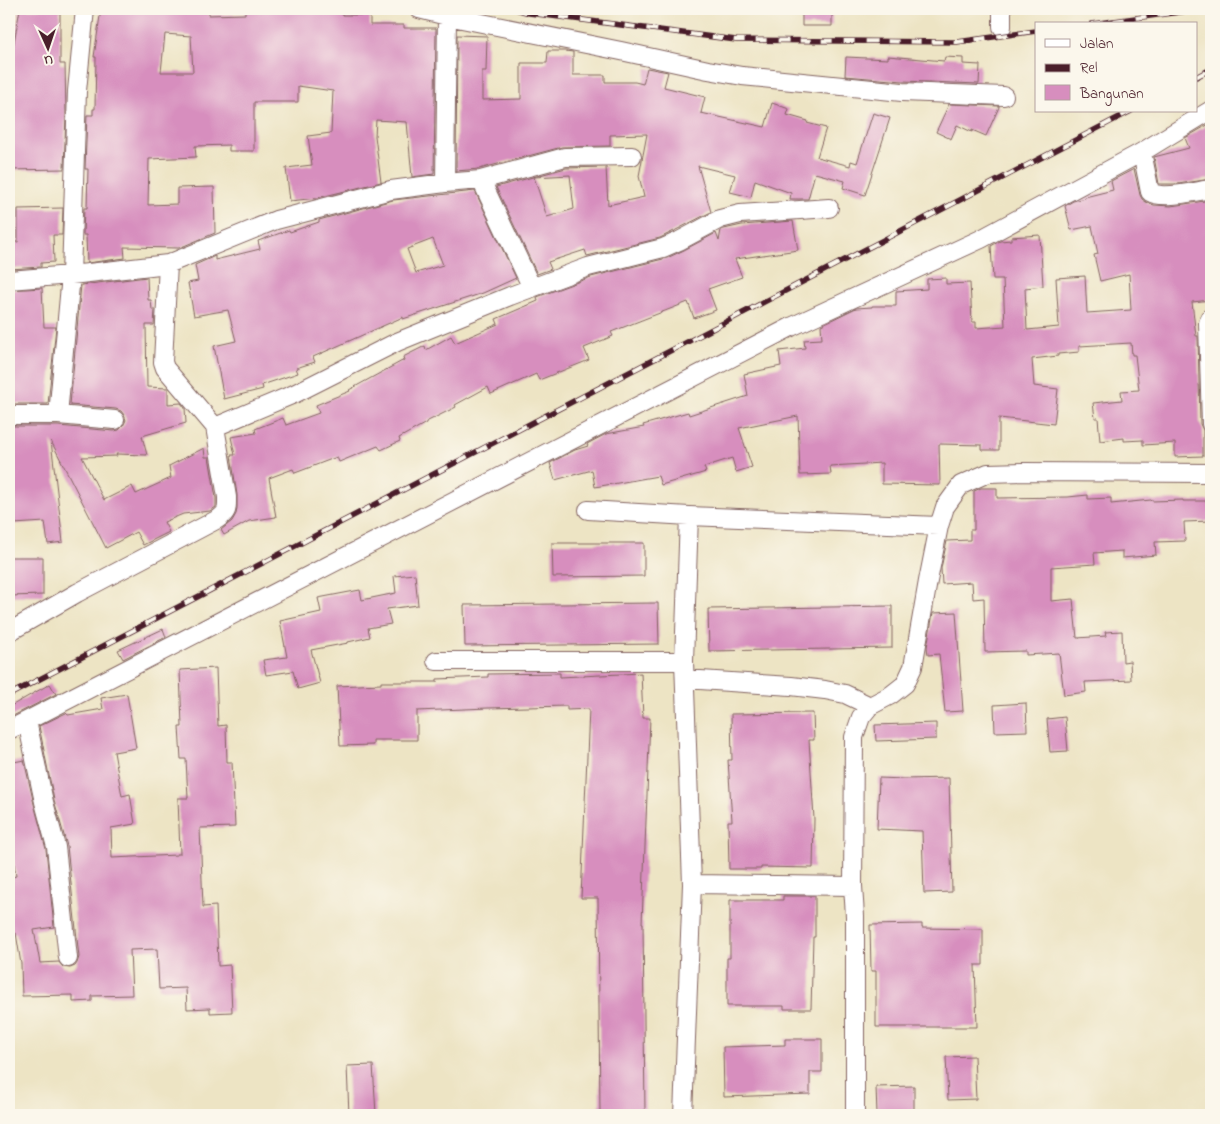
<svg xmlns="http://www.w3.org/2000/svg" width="1220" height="1124" font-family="'Indie Flower',sans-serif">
  <rect width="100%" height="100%" fill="#fbf7ec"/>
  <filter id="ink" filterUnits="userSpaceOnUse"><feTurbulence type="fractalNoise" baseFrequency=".02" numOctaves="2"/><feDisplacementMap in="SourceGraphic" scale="10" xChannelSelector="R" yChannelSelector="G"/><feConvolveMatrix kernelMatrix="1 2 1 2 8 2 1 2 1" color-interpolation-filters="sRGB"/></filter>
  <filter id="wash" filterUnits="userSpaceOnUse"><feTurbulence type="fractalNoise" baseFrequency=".0096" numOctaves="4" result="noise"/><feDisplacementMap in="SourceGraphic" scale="20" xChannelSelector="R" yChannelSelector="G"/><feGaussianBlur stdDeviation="1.12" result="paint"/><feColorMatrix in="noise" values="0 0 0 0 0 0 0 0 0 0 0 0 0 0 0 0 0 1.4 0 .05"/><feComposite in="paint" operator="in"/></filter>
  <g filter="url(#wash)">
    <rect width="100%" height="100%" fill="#ede4c4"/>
    <g id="blocks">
      <!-- building -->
      <path fill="#d78ebe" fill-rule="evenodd" d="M20,9h40v55h5l1,51 -2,54 -55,1v-94h2v-28h2z
        M101,9h108v6l36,-1v-5h97v6h28v10h34v3h32l-2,146 -22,3 -5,-55 -31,-2 -1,16 6,46 -64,16 -27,3 -4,-33 26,-3 -4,-29 23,-3 2,-42 -35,-5v16h-44v49h-25v-6l-34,1 1,11 -47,2 -1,46 29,-1v-16l37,-1 1,46 -36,15 -55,-1 1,11 -38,5 -1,-28h-3l1,-27h3l1,-39h-3l2,-54h6v-6h2l1,-52h-2zM165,34l26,2 2,36h-32z
        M802,9h30v17h-30z
        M457,35l30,1 -1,35h-4v29l39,-1v-36h26l1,-12h17l8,1v23h32v7h30l8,2 4,-16 21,4 -4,15 41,10 -4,16 64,14 7,-24 17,6 -2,6 21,6 -1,2 19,5 -9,29 33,9 1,-5 6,2 16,-50 17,5 -25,77 -22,-7 2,-7 -30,-8 -7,26h-18l1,-6 -36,-13 -4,17 -21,-5 5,-17 -37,-9 13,46 -37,19 -14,7 -73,18 -2,-6 -37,12 3,7 -14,5 -41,-87 70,-19 40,-1 2,38 36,-8 -5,-21 8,-42 -37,1v11l-48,1 -83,22 -23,2zM570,175l4,34 -27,8 -13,-40z
        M888,56l56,5 1,-4 18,1v6l17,1 -1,19 -76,-3 -58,-5 1,-19 42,2z
        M949,104l50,2v1l-13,29 -14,-6v2l-15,-7 -6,14 -15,-7z
        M1211,123v56l-33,5h-19l-5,-27 35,-9 -4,-10z
        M1134,169l6,26 2,4 4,3 8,3 17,1 40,-6v15h-2l2,30v55l-19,2 4,34h2l2,88 3,6v26l-28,1v-14l-32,2v-5l-19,1v-3l-24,3 -2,-23h-3l-2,-15 29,-3 -1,-9 18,-1 -4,-35h-3l-1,-12 -52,3v6l-21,2v2l-26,3 2,27 24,3 -4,35 -55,-6v32h-17v-5l-43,-1 1,41 -58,-1v-21l-52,3 1,8 -31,1 -2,-59 -59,12 13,39 -16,5 -4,-14 -28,9 2,5 -45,13 -3,-9 -63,11 -3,-17 -37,10 -5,-17 25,-13 13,-4 -1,-2 19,-10 38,-7 -1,-2 45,-13 1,3 59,-19 -4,-22 37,-8 -2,-15 26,-3 -1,-8 18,-1 -1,-14 35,-17 16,-1v-1h24v-15l31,-2v-10l19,-1v6l24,-1 2,39h4v6l29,-2 -2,-47h-10l-2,-33 9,-5 11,-1v-3l29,-2 3,51 -18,2 2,42 32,-3 -3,-49 29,-2 2,37 44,-3 -2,-36 -29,7 -6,-26 4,-1 -6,-28 -21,4 -6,-24 8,-5 12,-3v-1l28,-7 -2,-9z
        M475,191l41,87 -33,15 -80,26v-2l-90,40 2,5 -19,6 2,5 -36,12 1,4 -39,10 -10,-53 22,-5 -8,-31 -34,6 -6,-33 10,-2 -3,-16 20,-9v4l45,-11 -2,-8 31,-11 1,2 29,-10v-2l74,-20zM433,239l10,26 -27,8 -9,-24z
        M63,208l-1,27h-9l1,27 -13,1v4l-32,2v-27h9v-33z
        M793,221l5,29 -63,9 7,18 -34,12 8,21 -22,8 -6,-16 -77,30 2,4 -29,12 5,12 -50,20 -3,-6 -45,20 -3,-7 -33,18 1,2 -30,15v1l-27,15 1,3 -19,9 -3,-4 -39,16 -2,-5 -42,16 -2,-4 -24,9 7,39 -27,4 -25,14 -3,-5 11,-9 4,-7 1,-6v-13l-6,-40h4l-4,-18 25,-4 -1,-4 28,-11 3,7 33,-12 -3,-8 34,-14 -1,-1 55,-30 -1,-3 22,-11 1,4 25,-14 4,7 43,-19 -2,-5 42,-18 -1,-4 54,-20 76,-19 17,-8 32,-17 3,8 2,-11 3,-1 18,-4z
        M147,277l1,23h3l1,10h3l-1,15h-8l1,62 21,1v16l13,-1 4,5 1,15 -44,13 5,19 -31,-1 1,2 -35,1 22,43 28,-14 4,8 35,-16 -2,-12 35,-18 1,9h4l7,41v9l-6,4 -27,3 -19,8 5,10 -26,13 -7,-13 -30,16 -55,-107 12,101 -15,2 -3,-22 -31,2 -2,-43h-3v-55h49l56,5 5,-1 4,-4 3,-6 -2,-5 -3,-4 -5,-2 -46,-4 11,-120z
        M42,288l2,39h12l-8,77h-39v-114z
        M981,488h16v10l71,-1 20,-2v4l23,-1v6l40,-4 1,1 31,-1v1h28v20l-27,1 1,19 -30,1 1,13 -34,3v-7l-28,2 1,11 -44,3v34l22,-2 4,39 29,-2 -1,-4 17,-1 1,31 7,-1 1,19 -46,2 1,10 -22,3 -5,-42 -33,2v-4l-41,1 -1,-54 -11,1 -1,-17 -30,2 -1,-16 6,-27 23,-1v-10h4v-39z
        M552,543h92v33l-91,1z
        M9,557h34v38l-34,1z
        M415,574l3,31 -31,4 4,15 -23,4 2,9 -22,5v1l-37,7 9,33 -22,6 -5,-18 -27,4 -3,-15 24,-3 -7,-36 41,-9 -3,-14 42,-8 2,10 34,-7 -2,-17z
        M658,603l1,41 -194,2 -1,-41z
        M892,606v42l-183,3 -1,-42z
        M956,612l7,99 -18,1 -6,-58 -11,1 -1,-8 6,-34z
        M163,629l3,8 -43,22 -5,-9z
        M216,668l2,58 8,-1 1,37h5l3,65 -35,1 3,79 13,-1 2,60 12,-1 2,47 -22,1v-5l-23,1 -1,-21 -27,1 -2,-40 -27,1 2,45 -40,1v5l-19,1v-7l-51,1 -1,-32 -5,-31 -7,1v-56l7,-2 -7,-43v-70l15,-3 10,44 12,45 8,78 -20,3 6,33 19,-1 4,5 7,1 5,-2 2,-3 2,-6 -12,-111 -13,-46 -15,-74 27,-13 2,2 35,-6 -2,-11 26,-4 9,54 -22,4 8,44 8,-2 5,30 -24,4 1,30 65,-3v-1h3l-2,-56h10l-2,-39h-5l-2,-32h3l-2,-57z
        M560,673v4l81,-4 2,45h7l-8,205h1l2,192h-45l-2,-217h-17l8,-189 -22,1v-4l-79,2 -71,3v29h-44v5l-33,1 -3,-60 44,-2v-2h56v-3l51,-2v-3z
        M50,684l6,10 -47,24v-11z
        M1026,703l1,28 -32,1 -1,-27z
        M813,713l1,27h-5l5,79 -1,49 -52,-1v2h-32l-1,-48h4l-4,-61h4l-1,-46z
        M1065,717l3,34 -18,1 -3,-33z
        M936,723v16l-60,2 -1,-16z
        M879,778l25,1 45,-1 3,114 -28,1 -2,-62 -45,-2z
        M783,896h32v41h-2l-2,72h-27v-3h-57v-48h3v-58h53z
        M922,924v4l61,1v36h-8l2,62h-101v-56h-5l-1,-46z
        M785,1039h37v33h-12v22l-86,3 -1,-50 62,-2z
        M974,1056l2,43 -28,1 -2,-43z
        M373,1065l3,49 -27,1 -2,-49z
        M914,1086v26l-37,2 -1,-27z"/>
    </g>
  </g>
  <g filter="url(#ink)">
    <use href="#blocks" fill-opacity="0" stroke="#836461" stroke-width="1"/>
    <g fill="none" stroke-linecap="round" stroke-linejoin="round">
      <defs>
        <path id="street" d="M419,9l28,7 174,35 87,19 34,6 160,16 102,4
          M1002,27v-18
          M1142,152l8,40c13,8 46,-1 61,-3
          M481,180l51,108
          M445,183l2,-167
          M9,280l62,-5 97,-11 108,-44 115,-30 54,-7 36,-3 84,-23 67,-1
          M1211,317l-3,6 3,101
          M9,415h49l57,5
          M58,415l13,-140 6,-184 8,-82
          M215,427l79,-33 103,-52 113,-46 78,-29 75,-19 16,-7 41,-22 20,-5 89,-6
          M588,510l101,6 250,10
          M9,632l68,-39 141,-74c10,-7 9,-10 9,-22l-12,-70 -50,-59 -2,-6 5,-98
          M436,661h248
          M685,679l106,7 34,4 20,4 25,12
          M27,721l17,81 12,45 12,111
          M9,730l782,-403 190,-88 161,-87 69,-42
          M692,884l161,2
          M683,1115l9,-231 -8,-223 5,-145
          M855,1115v-199l-2,-30 1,-149 7,-20 9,-11 21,-11 14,-11 8,-17 15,-86 11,-55 6,-19 16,-22 27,-12 35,-1 188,1"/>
      </defs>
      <!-- street casing -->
      <use href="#street" stroke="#836461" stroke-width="20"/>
      <!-- street -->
      <use href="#street" stroke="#fff" stroke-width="18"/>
      <defs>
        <path id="rail" d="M516,9l13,4 207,27 221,2 79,-11
          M1092,24l109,-15
          M1196,77l15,-8
          M9,695l1122,-584"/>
      </defs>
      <!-- rail casing -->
      <use href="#rail" stroke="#4a1f2b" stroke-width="5.5"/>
      <!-- rail -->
      <use href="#rail" stroke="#fbf7ec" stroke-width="4" stroke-dasharray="11" stroke-linecap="butt"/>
    </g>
  </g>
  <!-- margin -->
  <rect width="1220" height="1124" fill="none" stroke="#fbf7ec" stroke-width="30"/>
  <!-- legend -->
  <rect x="1035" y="22" width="162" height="90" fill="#fbf7ec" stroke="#b4a19f"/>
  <rect x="1045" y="39" width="25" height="8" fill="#ffffff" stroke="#b4a19f"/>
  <text x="1080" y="48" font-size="15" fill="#4a1f2b">Jalan</text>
  <rect x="1045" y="64" width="25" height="8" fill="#4a1f2b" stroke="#b4a19f"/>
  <text x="1080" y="72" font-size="15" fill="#4a1f2b">Rel</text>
  <rect x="1045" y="85" width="25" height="15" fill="#d78ebe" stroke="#b4a19f"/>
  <text x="1080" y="98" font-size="15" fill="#4a1f2b">Bangunan</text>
  <!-- north arrow -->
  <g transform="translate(48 48) rotate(177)" stroke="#fbf7ec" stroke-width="4" paint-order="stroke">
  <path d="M0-4L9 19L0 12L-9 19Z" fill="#4a1f2b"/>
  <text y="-8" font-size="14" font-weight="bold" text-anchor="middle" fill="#4a1f2b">U</text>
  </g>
</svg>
